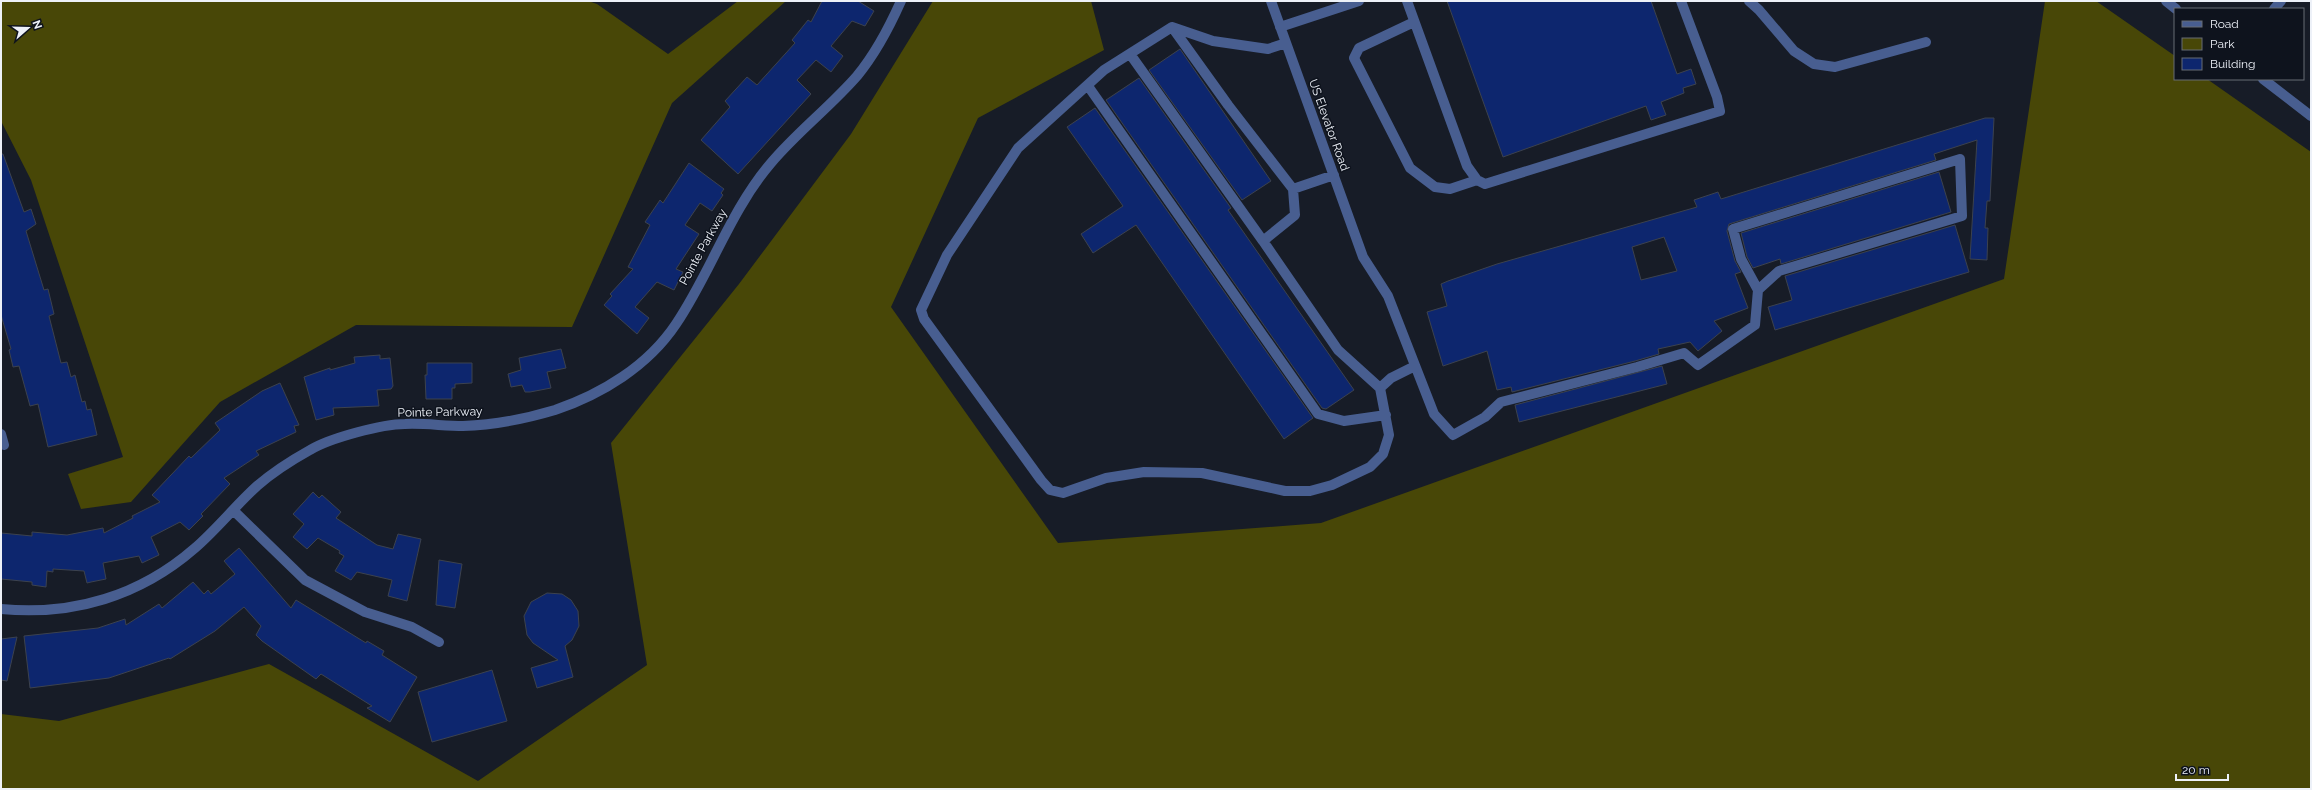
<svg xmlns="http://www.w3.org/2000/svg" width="2312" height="790" font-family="Raleway,sans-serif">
  <rect width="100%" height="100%" fill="#171c27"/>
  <!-- green -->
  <path fill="#484707" d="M1,1h587l9,3 71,50 70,-53h48l-114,102 -100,224 -216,-2 -136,77 -89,100 -50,7 -13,-35 55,-17 -92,-277 -30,-59z
    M933,1h158l13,49 -126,68 -87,189 167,236 263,-20 683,-244 41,-278h51l79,55v23h32l104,73v637h-2310v-75l58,7 210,-57 209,117 169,-116 -36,-222 128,-159 112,-150z"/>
  <!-- building -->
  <path fill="#0d266e" stroke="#3c424e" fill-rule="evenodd" d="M822,1h36l16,10 -9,15 -13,-5 -21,25 12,10 -12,16 -15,-12 -19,20 14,14 -73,80 -37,-34 29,-33 -5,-6 22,-24 10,8 38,-42 -3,-3 16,-20 3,2z
    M1447,1h204l26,73 14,-5 5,15 -13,4 1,5 -23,9 5,13 -15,5 -5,-14 -143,51z
    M1180,49l91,132 -29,19 -93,-130z
    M1139,78l92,130 -3,2 126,180 -28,19 -4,-1 -216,-308z
    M1095,108l218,310 -29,21 -148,-214 -43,28 -12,-19 42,-28 -56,-79z
    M1985,118h9l-4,83h-3l-2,27h3l-1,32 -17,-1 7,-119 -43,14 2,6 -207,64 -2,7 8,30 6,11 -6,2 13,34 -34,13 8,10 -24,20 -8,-9 -32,7 1,5 -24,7 -123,31 -1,-5 -14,3 -10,-39 -44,15 -16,-54 20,-6 -6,-22 7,-3 49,-17 200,-57 -3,-7 24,-8 3,7zM1664,237l13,34 -36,9 -9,-33z
    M1,154h2l21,58 7,-3 5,15 -10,7 18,59 4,-1 6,25 -5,2 12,47 6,-1 4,15 4,-2 7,27 3,-1 2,9 4,-1 6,26 -49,12 -10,-43 -8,2 -11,-40 -6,1 -4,-17 2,-1 -10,-34z
    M689,163l35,26 -3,4 2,2 -11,16 -12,-8 -15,22 14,9 -23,35 7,3 -9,18 -17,-8 -22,25 14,11 -12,16 -33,-29 8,-9 -2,-2 23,-25 -5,-2 22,-42 -5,-3 15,-22 3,3z
    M1939,172l12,40 -170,52 -1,-5 -27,9 -6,-11 -6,-24z
    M1955,225l14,47 -194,58 -7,-23 24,-7 -7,-24z
    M561,349l5,19 -19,4 4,16 -21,4h-5l-3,-7 -11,2 -3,-13 13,-4 -2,-12z
    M380,355v4l10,-1 3,28 -2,3 -14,1 2,16 -46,2 1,7 -18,5 -12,-43 26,-9v2l25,-7 -1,-6z
    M427,363h45v20l-17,1v4h-3v11h-26l-1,-24h2z
    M1662,366l5,18 -148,38 -4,-17z
    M280,383l19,42 -5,1 2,6 -40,19 3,4 -35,23 6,6 -29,30 2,2 -14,14 -9,-8 -29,15 8,18 -17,8 -3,-7 -36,7 3,16 -15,3 -4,1 -3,-12 -31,-2v3l-6,-1 -1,16 -14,-2v-3l-31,-3v-46l31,3v-4l35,3 36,-7 1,5 29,-15 -1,-2 28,-14 -8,-7 37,-39 2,2 29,-28 -5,-7 47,-32z
    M313,492l6,6 3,-3 19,17 -5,6 41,27 16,4 5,-15 23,5 -14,62 -19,-5 4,-16 -35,-8 -6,8 -16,-9 9,-15 -5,-3 1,-2 -22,-13 -11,11 -14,-12 11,-13 -11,-10z
    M239,548l52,60 5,-8 70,43 1,-2 17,10 -2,4 35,22 -27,45 -23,-14 5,-2 -51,-32 -5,5 -54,-38 -6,-6 5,-9 -17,-19 -29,24 -45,28 -1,-1 -60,20 -79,10 -6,-52 74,-8 27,-9 1,6 33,-21 3,4 31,-26 11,12 4,-4 3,4 24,-20 -11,-13z
    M439,560l23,4 -7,44 -19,-3z
    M547,593l15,1 9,6 7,11 1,15 -7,14 -7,6 8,31 -36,11 -6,-20 27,-8 -25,-17 -6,-8 -3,-19 7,-14z
    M17,637l-10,44 -6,-1v-41z
    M492,670l15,51 -75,21 -14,-50z"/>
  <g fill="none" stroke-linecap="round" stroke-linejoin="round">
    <!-- minor -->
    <path stroke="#485e90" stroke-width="10" d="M1271,1l92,256 25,39 46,118 19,21 32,-18 16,-15 136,-35 47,-14 14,12 57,-40 3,-35 21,-19 183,-55 -2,-57 -227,70 8,30 17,31
      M1407,1l60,165 10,14 8,4 235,-73 -3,-14 -36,-96
      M1749,1l10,9 35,41 20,13 21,3 91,-25
      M2166,1l10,8
      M2274,9l7,-8
      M1414,22l-55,26 -5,10 56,110 25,19 15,2 27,-9
      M1172,27l56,78 65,84 41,-14
      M1280,27l79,-26
      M1286,43l-18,6 -55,-8 -41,-14 -68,43 -86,78 -71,107 -26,55 3,9 117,161 9,10 13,3 43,-15 38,-6 58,1 83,18h25l22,-6 38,-18 13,-13 6,-19 -9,-47 11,-10 24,-12
      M1130,54l133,187 32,-26 -2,-26
      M2263,79l48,37
      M1088,86l230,328 26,7 42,-6
      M1263,241l75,109 42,38
      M1,434l3,11
      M234,511l71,69 60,32 47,15 27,15
      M1,609c72,7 139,-13 194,-61 22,-19 40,-42 62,-62 15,-13 35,-26 53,-36 20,-12 72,-26 95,-26 19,-1 39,2 58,2 31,-1 62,-7 92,-16 47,-16 93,-44 121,-86 35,-52 54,-113 95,-161 26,-31 59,-56 86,-87 19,-23 32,-48 44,-75"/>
  </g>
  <g text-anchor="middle" stroke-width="3" stroke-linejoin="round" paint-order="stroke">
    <!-- street labels -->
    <g font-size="12" fill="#edf1f8" stroke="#0e131d">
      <text transform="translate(1329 125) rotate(70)" y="4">US Elevator Road</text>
      <text transform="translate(703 247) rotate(-61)" y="4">Pointe Parkway</text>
      <text transform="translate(440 412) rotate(-1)" y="4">Pointe Parkway</text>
    </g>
  </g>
  <!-- border -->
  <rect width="2312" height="790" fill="none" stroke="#edf1f8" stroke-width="4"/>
  <!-- legend -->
  <rect x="2174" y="8" width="130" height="72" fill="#0e131d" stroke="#676c75"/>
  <rect x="2182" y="21" width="20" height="6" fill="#485e90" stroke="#676c75"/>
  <text x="2210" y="28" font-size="12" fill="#edf1f8">Road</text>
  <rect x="2182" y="38" width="20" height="12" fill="#484707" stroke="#676c75"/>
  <text x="2210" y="48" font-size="12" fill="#edf1f8">Park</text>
  <rect x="2182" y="58" width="20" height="12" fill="#0d266e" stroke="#676c75"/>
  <text x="2210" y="68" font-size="12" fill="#edf1f8">Building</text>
  <!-- north arrow -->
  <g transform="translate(28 28) rotate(70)" stroke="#0e131d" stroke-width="3" paint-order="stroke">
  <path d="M0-3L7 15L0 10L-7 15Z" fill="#edf1f8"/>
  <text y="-6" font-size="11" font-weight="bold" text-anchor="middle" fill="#edf1f8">N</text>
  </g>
  <!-- scale -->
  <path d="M2176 774v6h52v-6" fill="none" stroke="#edf1f8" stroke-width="2"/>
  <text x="2182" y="774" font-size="12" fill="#edf1f8" stroke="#0e131d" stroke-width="3" paint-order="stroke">20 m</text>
</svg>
